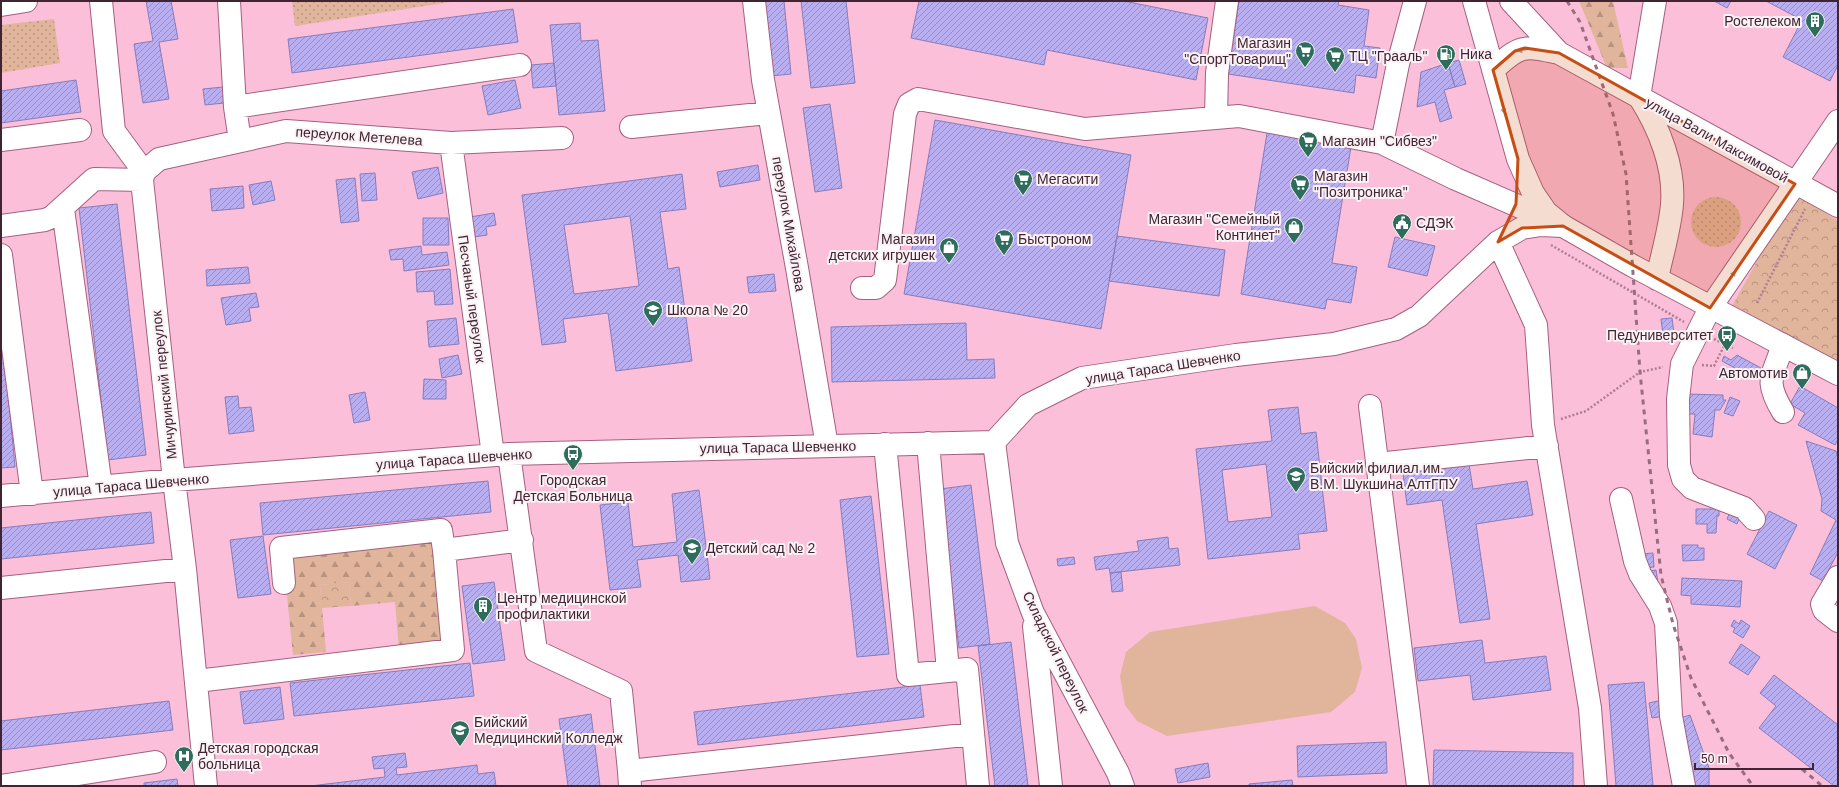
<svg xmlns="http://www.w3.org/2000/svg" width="1839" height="787" font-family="Arial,sans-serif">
  <defs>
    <pattern id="grass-dots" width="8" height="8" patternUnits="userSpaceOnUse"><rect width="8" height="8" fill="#e0b59c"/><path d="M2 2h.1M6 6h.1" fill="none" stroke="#b79380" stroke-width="1.8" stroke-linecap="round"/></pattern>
    <pattern id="forest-firs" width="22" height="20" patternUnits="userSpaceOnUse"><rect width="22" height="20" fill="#e0b59c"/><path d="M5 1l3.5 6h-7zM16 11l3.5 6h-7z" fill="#b79380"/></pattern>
    <pattern id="park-crowns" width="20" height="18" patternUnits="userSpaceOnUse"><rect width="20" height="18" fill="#e0b59c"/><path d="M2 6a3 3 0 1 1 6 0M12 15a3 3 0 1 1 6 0" fill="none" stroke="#b79380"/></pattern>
    <pattern id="building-hatch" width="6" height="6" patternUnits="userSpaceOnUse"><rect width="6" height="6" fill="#b9aff0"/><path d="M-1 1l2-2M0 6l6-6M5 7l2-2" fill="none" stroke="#988ec3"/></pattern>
  </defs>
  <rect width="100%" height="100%" fill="#fcbfd9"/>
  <!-- grass -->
  <path fill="url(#grass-dots)" d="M292,1h165l-162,25z
    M54,19l6,44 -59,10v-48z
    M1691 222a25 25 0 1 1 50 0a25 25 0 1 1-50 0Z"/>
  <!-- forest -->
  <path fill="url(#forest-firs)" d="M1579,1h34l15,67h-21z
    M436,542l10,103 -47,5 -4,-48 -44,4 -2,-24 -29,3 6,67 -33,3 -10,-99z"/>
  <!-- park -->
  <path fill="url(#park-crowns)" d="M1795,193l43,28v143l-107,-56z
    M349,582l2,24 -29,2 -2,-23z"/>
  <!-- pitch -->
  <path fill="#e0b59c" d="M1315,606l30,17 11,16 6,29 -7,24 -24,20 -164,24 -30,-15 -12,-16 -5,-29 6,-24 24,-20z"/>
  <!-- building -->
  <path fill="url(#building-hatch)" stroke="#877cbc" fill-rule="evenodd" d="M146,1h25l7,38 -19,3 10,57 -26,4 -9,-59 19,-3z
    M764,1h20l7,73 -20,2z
    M801,1h45l9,82 -44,5z
    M919,1h205l84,17 -12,62 -149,-30 -3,15 -133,-27z
    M1239,1h100l-1,4 31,5 -5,36 16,2 -4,30 -20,-3 -2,18 -126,-19z
    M1714,1h17l-4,7z
    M1766,1h72v64l-8,16 -47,-24 19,-37z
    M513,9l5,33 -226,31 -4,-34z
    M580,23l1,18 17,-1 7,71 -46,4 -9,-90z
    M1459,60l7,24 -11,3 -7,-24z
    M554,63l2,23 -23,2 -2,-23z
    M1448,63l7,24 -11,3 8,28 -12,4 -5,-20 -18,5 4,-35z
    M76,80l5,32 -80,11v-32z
    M515,80l6,28 -33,7 -6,-29z
    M223,87l1,16 -19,2 -2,-16z
    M830,104l12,84 -27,4 -12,-84z
    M935,120l196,35 -30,174 -197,-35z
    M1268,127l84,14 -20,122 25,4 -6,36 -24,-4 -2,10 -84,-15z
    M758,165l2,15 -40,7 -3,-15z
    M438,167l5,26 -25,6 -6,-27z
    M375,173l2,27 -15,1 -2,-27z
    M682,174l4,35 -26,3 8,57 11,-2 13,94 -76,10 -8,-58 -45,6 3,23 -24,3 -20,-150zM630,216l9,70 -65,8 -10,-69z
    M355,178l4,43 -18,2 -5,-43z
    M271,181l4,19 -22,5 -4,-20z
    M243,186l1,22 -32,3 -2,-22z
    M117,204l29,251 -38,5 -29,-252z
    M494,213l2,12 -10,2 1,8 -13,2 -4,-20z
    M423,218h25l1,27h-26z
    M1117,236l108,14 -6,46 -110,-15z
    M1395,237l40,9 -8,30 -39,-9z
    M421,246l1,9 25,-3 2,13 -45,6 -1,-12 -12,1 -2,-10z
    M248,267l2,16 -43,3 -1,-16z
    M450,269l3,35 -18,1 -1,-14 -17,1 -1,-20z
    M774,274l2,17 -27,2 -2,-16z
    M256,293l3,14 -10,1 2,13 -25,4 -5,-27z
    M456,318l3,26 -30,3 -2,-26z
    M1672,318l3,23 -7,1 -2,-9 -3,1 -2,-15z
    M1,319l14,148 -14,1z
    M966,323l1,37 27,-1 1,19 -163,4 -1,-55z
    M458,355l4,19 -20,4 -3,-19z
    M1737,355l24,13 -6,11 -33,-18 2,-5 7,4z
    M424,379l22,1v19h-23z
    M1800,386l38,22v31l-3,6 -37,-20 7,-12 -15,-9z
    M365,392l5,28 -16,3 -5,-28z
    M1686,394l37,1v5h3l-6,10h-5l-3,27 -19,-3 2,-20h-8z
    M238,396l1,12 12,-1 3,24 -25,3 -4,-37z
    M1730,397l10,4 -7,15 -9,-3z
    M1298,407l3,27 15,-2 11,99 -29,3 2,15 -92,10 -12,-110 76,-8 -4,-31zM1266,464l6,53 -44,5 -6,-52z
    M1806,441l30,10 2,7v94l-15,29 -13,-7 26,-54 -15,-9 1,-12z
    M1469,464l4,25 54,-8 6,34 -57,9 14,95 -30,4 -18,-123 -35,5 -4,-31z
    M488,481l3,31 -228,23 -3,-32z
    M971,485l19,159 -31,4 -19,-159z
    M699,490l11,89 -29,3 -3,-27 -41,5 4,27 -31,3 -10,-85 28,-3 5,45 44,-5 -5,-48z
    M871,496l18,158 -32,3 -17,-157z
    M1719,507v9h-2l-1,17h-9v-9h-11v-15h20z
    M1732,507l10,4 -5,13 -10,-5z
    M1769,511l28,14 -22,44 -28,-15z
    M151,512l3,31 -153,16v-31z
    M263,536l8,58 -33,4 -8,-58z
    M1168,537l1,12 9,-1 2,17 -70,8 -1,-5 -13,2 -2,-13 45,-6 -2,-10z
    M1682,545h16v3h6v12l-21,1z
    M1653,553l1,14 -11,1 -1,-14z
    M1074,557l1,7 -17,2 -1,-7z
    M1656,570l2,12 -7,1 -2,-12z
    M1121,572l2,19 -11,1 -2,-19z
    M1682,578l60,3 -2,26 -49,-3v-8l-10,-1z
    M494,582l11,78 -32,4 -11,-78z
    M1734,620l5,4 2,-4 9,6 -7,12 -10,-6 2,-4 -4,-2z
    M1482,640l3,23 61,-7 5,34 -78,10 -3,-25 -52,6 -4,-33z
    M1011,642l17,144h-33l-17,-140z
    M1741,644l19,13 -12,18 -19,-12z
    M470,663l4,33 -180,20 -4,-33z
    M1774,675l64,50v61h-4l-75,-58 17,-22 -16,-13z
    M1644,682l9,104h-37l-8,-101z
    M920,685l4,32 -226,28 -4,-33z
    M280,687l4,32 -40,5 -4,-32z
    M1662,700l3,16 -13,2 -3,-15z
    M169,701l4,29 -172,20v-29z
    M591,714l9,72h-32l-9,-67z
    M1690,715l19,53v18h-17l-18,-66z
    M1386,742l1,31 -89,4 -1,-31z
    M1434,750l139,3v33h-140z
    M405,753l2,14 -11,1 1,7 80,-10 1,9 16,-2 2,14h-186l75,-9 -1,-9 -10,1 -2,-12z
    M1208,763l2,14 -32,6 -3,-14z
    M177,779l1,7h-34v-3z
    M1292,780l1,6h-44v-2z"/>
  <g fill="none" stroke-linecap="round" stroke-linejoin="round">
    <defs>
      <path id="minor" d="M101,1l13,130 30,41
        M229,1l6,106 5,34
        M754,1l9,79 34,188 30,178
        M1,5l25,-4
        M1639,97l16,-96
        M235,107l285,-42
        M1216,118l1,-45 10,-72
        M631,127l138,-14
        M1,140l79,-10
        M451,143l42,312
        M1382,143l16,-79 17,-63
        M1795,184l43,-63
        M63,209l38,278
        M1,226l44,-6 7,-3 42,-38 48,1
        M1498,242l38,83 7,100 47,283 6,78
        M1,255l31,239
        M862,288h14l9,-8 20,-166 4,-10 9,-5 167,30 154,-13 143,27 74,36 101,44
        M1710,308l-28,56 -4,35 1,66 4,14 9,9 52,20 10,11
        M1783,345c-11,33 -19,35 0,67
        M1370,406l48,380
        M994,442l13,101 26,70 85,160 5,13
        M928,443l20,228 19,-2 11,117
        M885,444l23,231 40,-4
        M509,454l27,197 85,40 8,80
        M1377,464l170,-18
        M1,496l173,-16 335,-26 485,-12 34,-37 54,-27 154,-23 98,-11 62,-15 23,-13 79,-74 24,-14 19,-3 22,1
        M1621,499l14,62 5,13 20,32 6,17 5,93 13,70
        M1838,577l-16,27 2,6 14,11
        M284,583l-3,-35 160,-18 3,20 78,-10
        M1,588l184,-19
        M1034,626l17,160
        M197,681l256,-31 -9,-100
        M1,786l154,-24
        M206,786l-21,-217 -11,-89 -32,-300 2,-8 15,-13 127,-28 165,12 111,-5
        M630,786l-1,-15 344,-37"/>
      <path id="major" d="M1474,1l44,158 15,34 13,19 17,14 70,40 205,108
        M1511,1l48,52
        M1493,70c27,-25 30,-25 66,-17l279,153
        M1640,98c19,30 35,69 32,106 -2,25 -10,50 -15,75
        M1710,308l85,-124"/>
    </defs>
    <!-- minor casing -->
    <use href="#minor" stroke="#a4607f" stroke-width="24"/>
    <!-- major casing -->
    <use href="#major" stroke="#a4607f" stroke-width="24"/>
    <!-- path -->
    <path stroke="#ae7e93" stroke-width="2.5" stroke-dasharray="2 2" stroke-linecap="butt" d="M1551,245l133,77
      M1757,303l48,-94
      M1714,339l19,9
      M1702,365l12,1 11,-22
      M1561,419l25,-8 54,-39 23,-5"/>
    <!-- minor -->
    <use href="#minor" stroke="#fff" stroke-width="22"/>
    <!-- major -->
    <use href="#major" stroke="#fff" stroke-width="22"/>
    <!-- rail -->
    <path stroke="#996d80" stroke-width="3" stroke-dasharray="5 5" stroke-linecap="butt" d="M1567,1l13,21 33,92 13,60 14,198 21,203 12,49 18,54 38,75 24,33
      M1802,769l20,17"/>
  </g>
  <!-- one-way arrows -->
  <defs><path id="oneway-solid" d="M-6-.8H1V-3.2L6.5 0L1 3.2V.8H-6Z"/></defs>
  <g fill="#aa9ca2">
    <use href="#oneway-solid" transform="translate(1523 50) rotate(170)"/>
    <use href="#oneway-solid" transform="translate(1503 108) rotate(75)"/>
    <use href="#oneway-solid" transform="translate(1732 276) rotate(-56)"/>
  </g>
  <!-- marked area -->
  <path fill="#c74e13" fill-opacity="0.2" stroke="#c74e13" stroke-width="3" stroke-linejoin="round" d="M1525,48l34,5 236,131 -85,124 -147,-82 -41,2 -24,14 18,-38 2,-45 -25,-89 22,-19z"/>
  <!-- icons -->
  <defs>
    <symbol id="building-pin" viewBox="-11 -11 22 30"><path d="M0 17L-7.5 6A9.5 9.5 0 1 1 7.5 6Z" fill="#2e6d5b" stroke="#faf2f5"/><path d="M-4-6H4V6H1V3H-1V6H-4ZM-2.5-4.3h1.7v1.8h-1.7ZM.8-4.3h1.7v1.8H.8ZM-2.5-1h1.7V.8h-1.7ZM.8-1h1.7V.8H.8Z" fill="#fff"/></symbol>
    <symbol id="supermarket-pin" viewBox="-11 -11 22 30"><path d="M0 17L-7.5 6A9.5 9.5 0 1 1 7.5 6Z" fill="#2e6d5b" stroke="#faf2f5"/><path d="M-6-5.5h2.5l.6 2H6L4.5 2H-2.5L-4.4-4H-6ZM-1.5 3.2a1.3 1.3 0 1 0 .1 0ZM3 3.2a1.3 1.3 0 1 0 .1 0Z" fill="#fff"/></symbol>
    <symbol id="fuel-pin" viewBox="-11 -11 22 30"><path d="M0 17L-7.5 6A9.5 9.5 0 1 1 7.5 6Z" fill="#2e6d5b" stroke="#faf2f5"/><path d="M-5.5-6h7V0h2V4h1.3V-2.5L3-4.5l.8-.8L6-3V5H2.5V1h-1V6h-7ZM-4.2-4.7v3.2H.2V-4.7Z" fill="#fff"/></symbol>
    <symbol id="civic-pin" viewBox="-11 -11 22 30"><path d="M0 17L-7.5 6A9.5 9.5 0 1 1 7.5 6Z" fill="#2e6d5b" stroke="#faf2f5"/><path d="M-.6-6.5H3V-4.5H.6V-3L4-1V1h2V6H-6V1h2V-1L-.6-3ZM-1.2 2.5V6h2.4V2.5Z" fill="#fff"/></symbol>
    <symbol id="shop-pin" viewBox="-11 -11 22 30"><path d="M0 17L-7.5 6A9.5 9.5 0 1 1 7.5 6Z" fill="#2e6d5b" stroke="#faf2f5"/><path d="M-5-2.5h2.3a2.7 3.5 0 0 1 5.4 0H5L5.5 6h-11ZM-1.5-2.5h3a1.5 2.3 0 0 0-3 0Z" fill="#fff"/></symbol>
    <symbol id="school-pin" viewBox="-11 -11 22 30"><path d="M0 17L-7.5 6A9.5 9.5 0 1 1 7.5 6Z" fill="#2e6d5b" stroke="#faf2f5"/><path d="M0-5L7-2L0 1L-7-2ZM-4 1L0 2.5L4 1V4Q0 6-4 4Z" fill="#fff"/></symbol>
    <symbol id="bus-pin" viewBox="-11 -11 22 30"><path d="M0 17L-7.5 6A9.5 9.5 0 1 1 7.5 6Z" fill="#2e6d5b" stroke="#faf2f5"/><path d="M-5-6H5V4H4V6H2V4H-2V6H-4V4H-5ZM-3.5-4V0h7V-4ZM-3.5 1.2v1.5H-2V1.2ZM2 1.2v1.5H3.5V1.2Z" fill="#fff"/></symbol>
    <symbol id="university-pin" viewBox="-11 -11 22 30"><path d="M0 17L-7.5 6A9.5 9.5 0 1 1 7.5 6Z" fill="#2e6d5b" stroke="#faf2f5"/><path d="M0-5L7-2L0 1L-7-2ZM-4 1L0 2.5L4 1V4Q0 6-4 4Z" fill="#fff"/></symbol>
    <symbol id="hospital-pin" viewBox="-11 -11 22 30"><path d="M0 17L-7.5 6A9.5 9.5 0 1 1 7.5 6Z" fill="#2e6d5b" stroke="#faf2f5"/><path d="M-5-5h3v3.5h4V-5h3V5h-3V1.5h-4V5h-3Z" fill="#fff"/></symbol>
  </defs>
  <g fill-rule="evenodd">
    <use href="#building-pin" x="1804" y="10" width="22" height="30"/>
    <use href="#supermarket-pin" x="1294" y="40" width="22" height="30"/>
    <use href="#fuel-pin" x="1435" y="43" width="22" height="30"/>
    <use href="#supermarket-pin" x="1324" y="45" width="22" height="30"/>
    <use href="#supermarket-pin" x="1297" y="130" width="22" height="30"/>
    <use href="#supermarket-pin" x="1012" y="168" width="22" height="30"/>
    <use href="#supermarket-pin" x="1289" y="173" width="22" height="30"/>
    <use href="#civic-pin" x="1391" y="212" width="22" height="30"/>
    <use href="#shop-pin" x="1283" y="216" width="22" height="30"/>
    <use href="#supermarket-pin" x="993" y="228" width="22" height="30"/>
    <use href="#shop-pin" x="938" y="236" width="22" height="30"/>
    <use href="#school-pin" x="642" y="299" width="22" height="30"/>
    <use href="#bus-pin" x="1716" y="324" width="22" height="30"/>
    <use href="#shop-pin" x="1791" y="362" width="22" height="30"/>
    <use href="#bus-pin" x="562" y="443" width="22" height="30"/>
    <use href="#university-pin" x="1285" y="465" width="22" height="30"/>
    <use href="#school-pin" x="681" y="537" width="22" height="30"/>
    <use href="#building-pin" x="472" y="595" width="22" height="30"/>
    <use href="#university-pin" x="449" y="719" width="22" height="30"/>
    <use href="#hospital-pin" x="173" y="745" width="22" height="30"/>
  </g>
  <g text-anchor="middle" stroke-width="4" stroke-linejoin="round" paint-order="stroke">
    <!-- poi labels -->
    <g font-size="14" fill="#412431" stroke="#faf2f5" text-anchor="start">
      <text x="1801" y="26" text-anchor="end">Ростелеком</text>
      <text x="1291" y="48" text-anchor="end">Магазин<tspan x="1291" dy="16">"СпортТоварищ"</tspan></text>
      <text x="1460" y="59">Ника</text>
      <text x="1349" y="61">ТЦ "Грааль"</text>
      <text x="1322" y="146">Магазин "Сибвез"</text>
      <text x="1314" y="181">Магазин<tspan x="1314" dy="16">"Позитроника"</tspan></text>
      <text x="1037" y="184">Мегасити</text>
      <text x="1280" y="224" text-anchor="end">Магазин "Семейный<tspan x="1280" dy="16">Континет"</tspan></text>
      <text x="1416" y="228">СДЭК</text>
      <text x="935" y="244" text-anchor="end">Магазин<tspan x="935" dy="16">детских игрушек</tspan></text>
      <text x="1018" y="244">Быстроном</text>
      <text x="667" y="315">Школа № 20</text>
      <text x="1713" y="340" text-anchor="end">Педуниверситет</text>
      <text x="1788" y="378" text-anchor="end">Автомотив</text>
      <text x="1310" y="473">Бийский филиал им.<tspan x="1310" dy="16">В.М. Шукшина АлтГПУ</tspan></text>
      <text x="573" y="485" text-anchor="middle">Городская<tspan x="573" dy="16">Детская Больница</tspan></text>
      <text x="706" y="553">Детский сад № 2</text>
      <text x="497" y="603">Центр медицинской<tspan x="497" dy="16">профилактики</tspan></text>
      <text x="474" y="727">Бийский<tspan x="474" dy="16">Медицинский Колледж</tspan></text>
      <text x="198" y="753">Детская городская<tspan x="198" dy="16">больница</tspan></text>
    </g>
    <!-- street labels -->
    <g font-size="14" fill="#412431" stroke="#faf2f5">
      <text transform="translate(359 136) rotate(4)" y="5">переулок Метелева</text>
      <text transform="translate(1717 140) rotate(29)" y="5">улица Вали Максимовой</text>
      <text transform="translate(789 224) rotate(80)" y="5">переулок Михайлова</text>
      <text transform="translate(472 299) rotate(82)" y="5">Песчаный переулок</text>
      <text transform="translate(1163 367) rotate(-9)" y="5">улица Тараса Шевченко</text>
      <text transform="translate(164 385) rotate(-96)" y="5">Мичуринский переулок</text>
      <text transform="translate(778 447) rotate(-1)" y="5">улица Тараса Шевченко</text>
      <text transform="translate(454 459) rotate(-4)" y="5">улица Тараса Шевченко</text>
      <text transform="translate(131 485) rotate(-5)" y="5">улица Тараса Шевченко</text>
      <text transform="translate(1056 652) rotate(64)" y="5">Складской переулок</text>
    </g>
  </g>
  <!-- border -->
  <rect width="1839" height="787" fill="none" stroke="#412431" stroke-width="4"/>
  <!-- scale -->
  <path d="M1695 763v6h118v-6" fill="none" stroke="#412431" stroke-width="2"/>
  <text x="1701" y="763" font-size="12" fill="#412431" stroke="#faf2f5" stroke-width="3" paint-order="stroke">50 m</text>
</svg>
